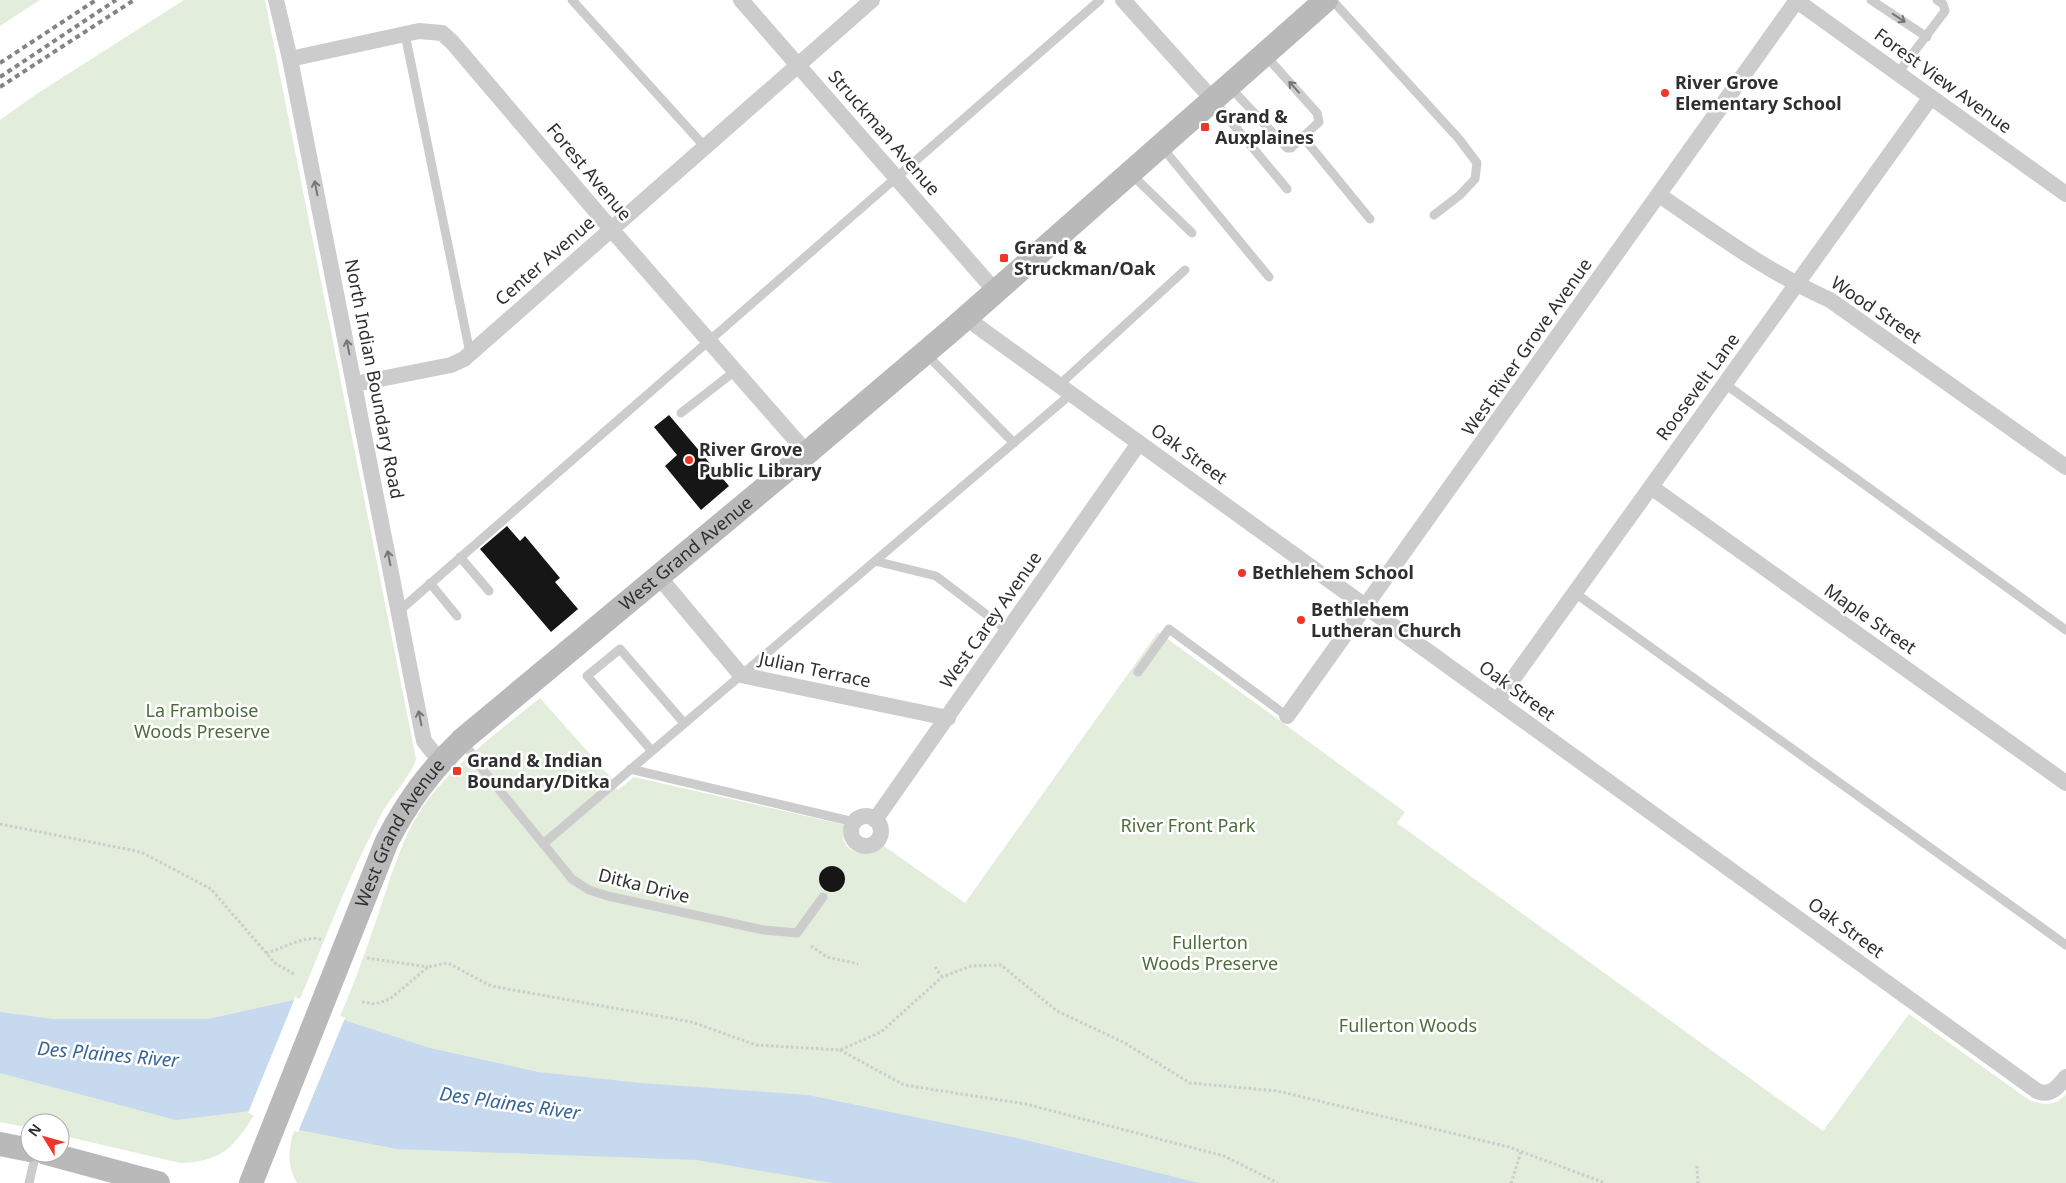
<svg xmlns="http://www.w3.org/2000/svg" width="2066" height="1183" font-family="'Noto Sans',sans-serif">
  <rect width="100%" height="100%" fill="#fff"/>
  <!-- green -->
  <path fill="#e3eddc" d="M0,0h40l-40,26z
    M184,0h81l151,759c-3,14 -26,39 -34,54 -32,60 -56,124 -82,186l-5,-2 -46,116 5,2c-20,33 -34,47 -74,48l-120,-28v-12h-30v5l-30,-6v-1002l35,-25z
    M1158,632l247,180 -8,11 426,308 86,-117 120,86c15,5 26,7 37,-6v89h-1769c-10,-17 -9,-34 -3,-52l4,1 47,-114 -5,-2c15,-34 27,-69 39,-104 13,-38 24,-79 48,-111 31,-41 74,-71 113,-103l73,82 -1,1 6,9 16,-13 211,48c0,3 -2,8 -2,12 3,19 27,20 38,7l84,59z"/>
  <!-- water -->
  <path fill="#c7d9ee" d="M294,1000l50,20 86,28 108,24 103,11 167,12 218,45 173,43h-367l-135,-23 -300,-11 -98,-19 -49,-19 -74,9 -176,-47v-61l53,7h155z"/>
  <!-- pier -->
  <path fill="#fff" d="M295,998l50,20 -47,114 -50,-19z"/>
  <!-- building -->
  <path fill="#161616" d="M669,415l60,71 -28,24 -36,-44 12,-11 -23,-28z
    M507,526l13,15 5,-5 35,42 -5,4 23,27 -27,23 -71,-83z
    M819 879a13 13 0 1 1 26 0a13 13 0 1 1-26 0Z"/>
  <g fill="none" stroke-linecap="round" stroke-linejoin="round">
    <!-- path -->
    <path stroke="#ccc" stroke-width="3" stroke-dasharray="2.5 2.5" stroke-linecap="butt" d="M0,824l141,28 70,37 64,74 19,11
      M811,946l16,11 31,7
      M266,953c17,-4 39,-19 56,-13
      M367,958l61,9
      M935,967l7,10
      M362,1002l13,2 15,-5 38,-32 20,-4 43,23 201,36 64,23 84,5 41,-18 61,-55 29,-11 30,-1 56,46 66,31 67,41 88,8 231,56 96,36
      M840,1050l64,35 122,19 198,52 54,27
      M1697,1166l1,17
      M1511,1183l10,-31"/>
    <!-- service -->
    <path stroke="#ccc" stroke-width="9" d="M572,0l133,147
      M1332,0l127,139 18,24 -2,16 -15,16 -26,20
      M1871,0l56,37
      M405,34l65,319
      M1898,73l47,-62 -2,-7 -6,-4
      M1229,86l58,62h4l28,-26 -2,-9 -52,-58
      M1213,100l74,89
      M1303,137l67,82
      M1161,146l108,131
      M1130,173l62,60
      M925,353l89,90
      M1725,384l341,246
      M1059,385l126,-115
      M681,413l54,-42
      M460,557l29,34
      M875,561l61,15 72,55
      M430,583l27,33
      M1575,593l491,352
      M399,611l701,-611
      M1138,672l31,-43 118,87
      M462,740l21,30 89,109 17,11 19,6 156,34 33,3 26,-36
      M652,751l-65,-75 33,-27 64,74
      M630,769l224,53
      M543,844l528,-450
      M29,1183l7,-30"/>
    <!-- minor -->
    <path stroke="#ccc" stroke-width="16" d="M276,0l14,59 134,682 16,20
      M741,0l255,292
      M1123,0l90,100
      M1797,1l269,193
      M290,59l129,-28 23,2 10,9 159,187 196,224
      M1659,195c56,38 108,77 171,105l236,167
      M966,318l1071,773c13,6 21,-4 29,-14
      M355,384l96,-19 13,-6 408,-359
      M1651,487l415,296
      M659,577l82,98 207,43
      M1497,701l434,-604
      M1287,716l510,-716
      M851 831a15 15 0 1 1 30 0a15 15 0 1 1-30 0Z
      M875,820l264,-377"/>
    <!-- secondary -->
    <g stroke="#b9b9b9" stroke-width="24">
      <path d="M0,1144l30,6"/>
      <path d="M46,1153l112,30"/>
      <path id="s1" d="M251,1183l136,-342c21,-40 42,-69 75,-101l345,-287 146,-124 373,-329"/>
    </g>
    <!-- rail -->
    <path stroke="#848484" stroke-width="4" stroke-dasharray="5 4" stroke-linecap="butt" d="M0,63l96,-63
      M0,77l116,-77
      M0,87l134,-87"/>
  </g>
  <!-- one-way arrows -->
  <defs><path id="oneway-shaft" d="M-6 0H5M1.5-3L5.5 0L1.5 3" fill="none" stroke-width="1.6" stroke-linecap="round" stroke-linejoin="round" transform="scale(1.25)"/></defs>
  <g stroke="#767676">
    <use href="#oneway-shaft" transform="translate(1899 18) rotate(33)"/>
    <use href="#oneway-shaft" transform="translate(1294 87) rotate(-132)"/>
    <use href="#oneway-shaft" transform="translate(316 188) rotate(-101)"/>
    <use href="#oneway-shaft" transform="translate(348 347) rotate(-101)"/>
    <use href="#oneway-shaft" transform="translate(389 558) rotate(-101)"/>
    <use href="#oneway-shaft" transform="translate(420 718) rotate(-101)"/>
  </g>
  <!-- markers -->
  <g fill="#ef3628" stroke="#fff" stroke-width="2">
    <circle cx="1665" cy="93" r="5"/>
    <rect x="1200" y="122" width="10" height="10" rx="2.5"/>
    <rect x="999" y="253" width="10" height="10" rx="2.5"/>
    <circle cx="689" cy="460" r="5"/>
    <circle cx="1242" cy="573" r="5"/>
    <circle cx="1301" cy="620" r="5"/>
    <rect x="452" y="766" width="10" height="10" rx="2.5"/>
  </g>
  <g text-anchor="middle" stroke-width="5" stroke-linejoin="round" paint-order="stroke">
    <!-- street labels -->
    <g font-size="18" fill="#2f2f2f" stroke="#fff">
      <text transform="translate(1943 81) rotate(36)" y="6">Forest View Avenue</text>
      <text transform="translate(884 133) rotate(49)" y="6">Struckman Avenue</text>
      <text transform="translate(589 172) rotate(50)" y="6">Forest Avenue</text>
      <text transform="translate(545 261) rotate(-41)" y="6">Center Avenue</text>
      <text transform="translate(1876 310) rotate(34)" y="6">Wood Street</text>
      <text transform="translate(1527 347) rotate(-55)" y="6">West River Grove Avenue</text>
      <text transform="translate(374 379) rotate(79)" y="6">North Indian Boundary Road</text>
      <text transform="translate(1698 387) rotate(-54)" y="6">Roosevelt Lane</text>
      <text transform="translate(1189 454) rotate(36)" y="6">Oak Street</text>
      <text dy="6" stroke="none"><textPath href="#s1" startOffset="786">West Grand Avenue</textPath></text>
      <text transform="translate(1870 619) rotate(35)" y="6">Maple Street</text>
      <text transform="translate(991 620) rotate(-55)" y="6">West Carey Avenue</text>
      <text transform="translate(815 670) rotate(12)" y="6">Julian Terrace</text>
      <text transform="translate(1517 691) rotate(36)" y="6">Oak Street</text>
      <text dy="6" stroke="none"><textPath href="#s1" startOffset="381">West Grand Avenue</textPath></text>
      <text transform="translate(644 886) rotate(14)" y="6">Ditka Drive</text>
      <text transform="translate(1846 928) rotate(36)" y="6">Oak Street</text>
    </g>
    <!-- poi labels -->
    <g font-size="18" font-weight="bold" fill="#2f2f2f" stroke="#fff" text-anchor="start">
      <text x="1675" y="89">River Grove<tspan x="1675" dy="21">Elementary School</tspan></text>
      <text x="1215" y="123">Grand &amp;<tspan x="1215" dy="21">Auxplaines</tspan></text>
      <text x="1014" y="254">Grand &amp;<tspan x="1014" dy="21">Struckman/Oak</tspan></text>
      <text x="699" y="456">River Grove<tspan x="699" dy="21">Public Library</tspan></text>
      <text x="1252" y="579">Bethlehem School</text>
      <text x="1311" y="616">Bethlehem<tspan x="1311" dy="21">Lutheran Church</tspan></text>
      <text x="467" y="767">Grand &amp; Indian<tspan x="467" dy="21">Boundary/Ditka</tspan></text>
    </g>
    <!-- park labels -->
    <g font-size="18" fill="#4a6d39" stroke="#fff">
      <text x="202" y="717">La Framboise<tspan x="202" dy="21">Woods Preserve</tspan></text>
      <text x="1188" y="832">River Front Park</text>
      <text x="1210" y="949">Fullerton<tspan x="1210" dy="21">Woods Preserve</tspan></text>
      <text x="1408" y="1032">Fullerton Woods</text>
    </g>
    <!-- water labels -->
    <g font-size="19" font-style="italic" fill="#386496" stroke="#fff">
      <text transform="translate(108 1054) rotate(5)" y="7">Des Plaines River</text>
      <text transform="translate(510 1103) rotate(8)" y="7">Des Plaines River</text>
    </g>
  </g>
  <!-- north arrow -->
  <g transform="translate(45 1138) rotate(307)"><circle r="24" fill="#ffffff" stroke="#acacac"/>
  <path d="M0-4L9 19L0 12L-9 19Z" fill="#ef3628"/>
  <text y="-8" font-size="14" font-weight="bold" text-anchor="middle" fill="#2f2f2f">N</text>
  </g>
</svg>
